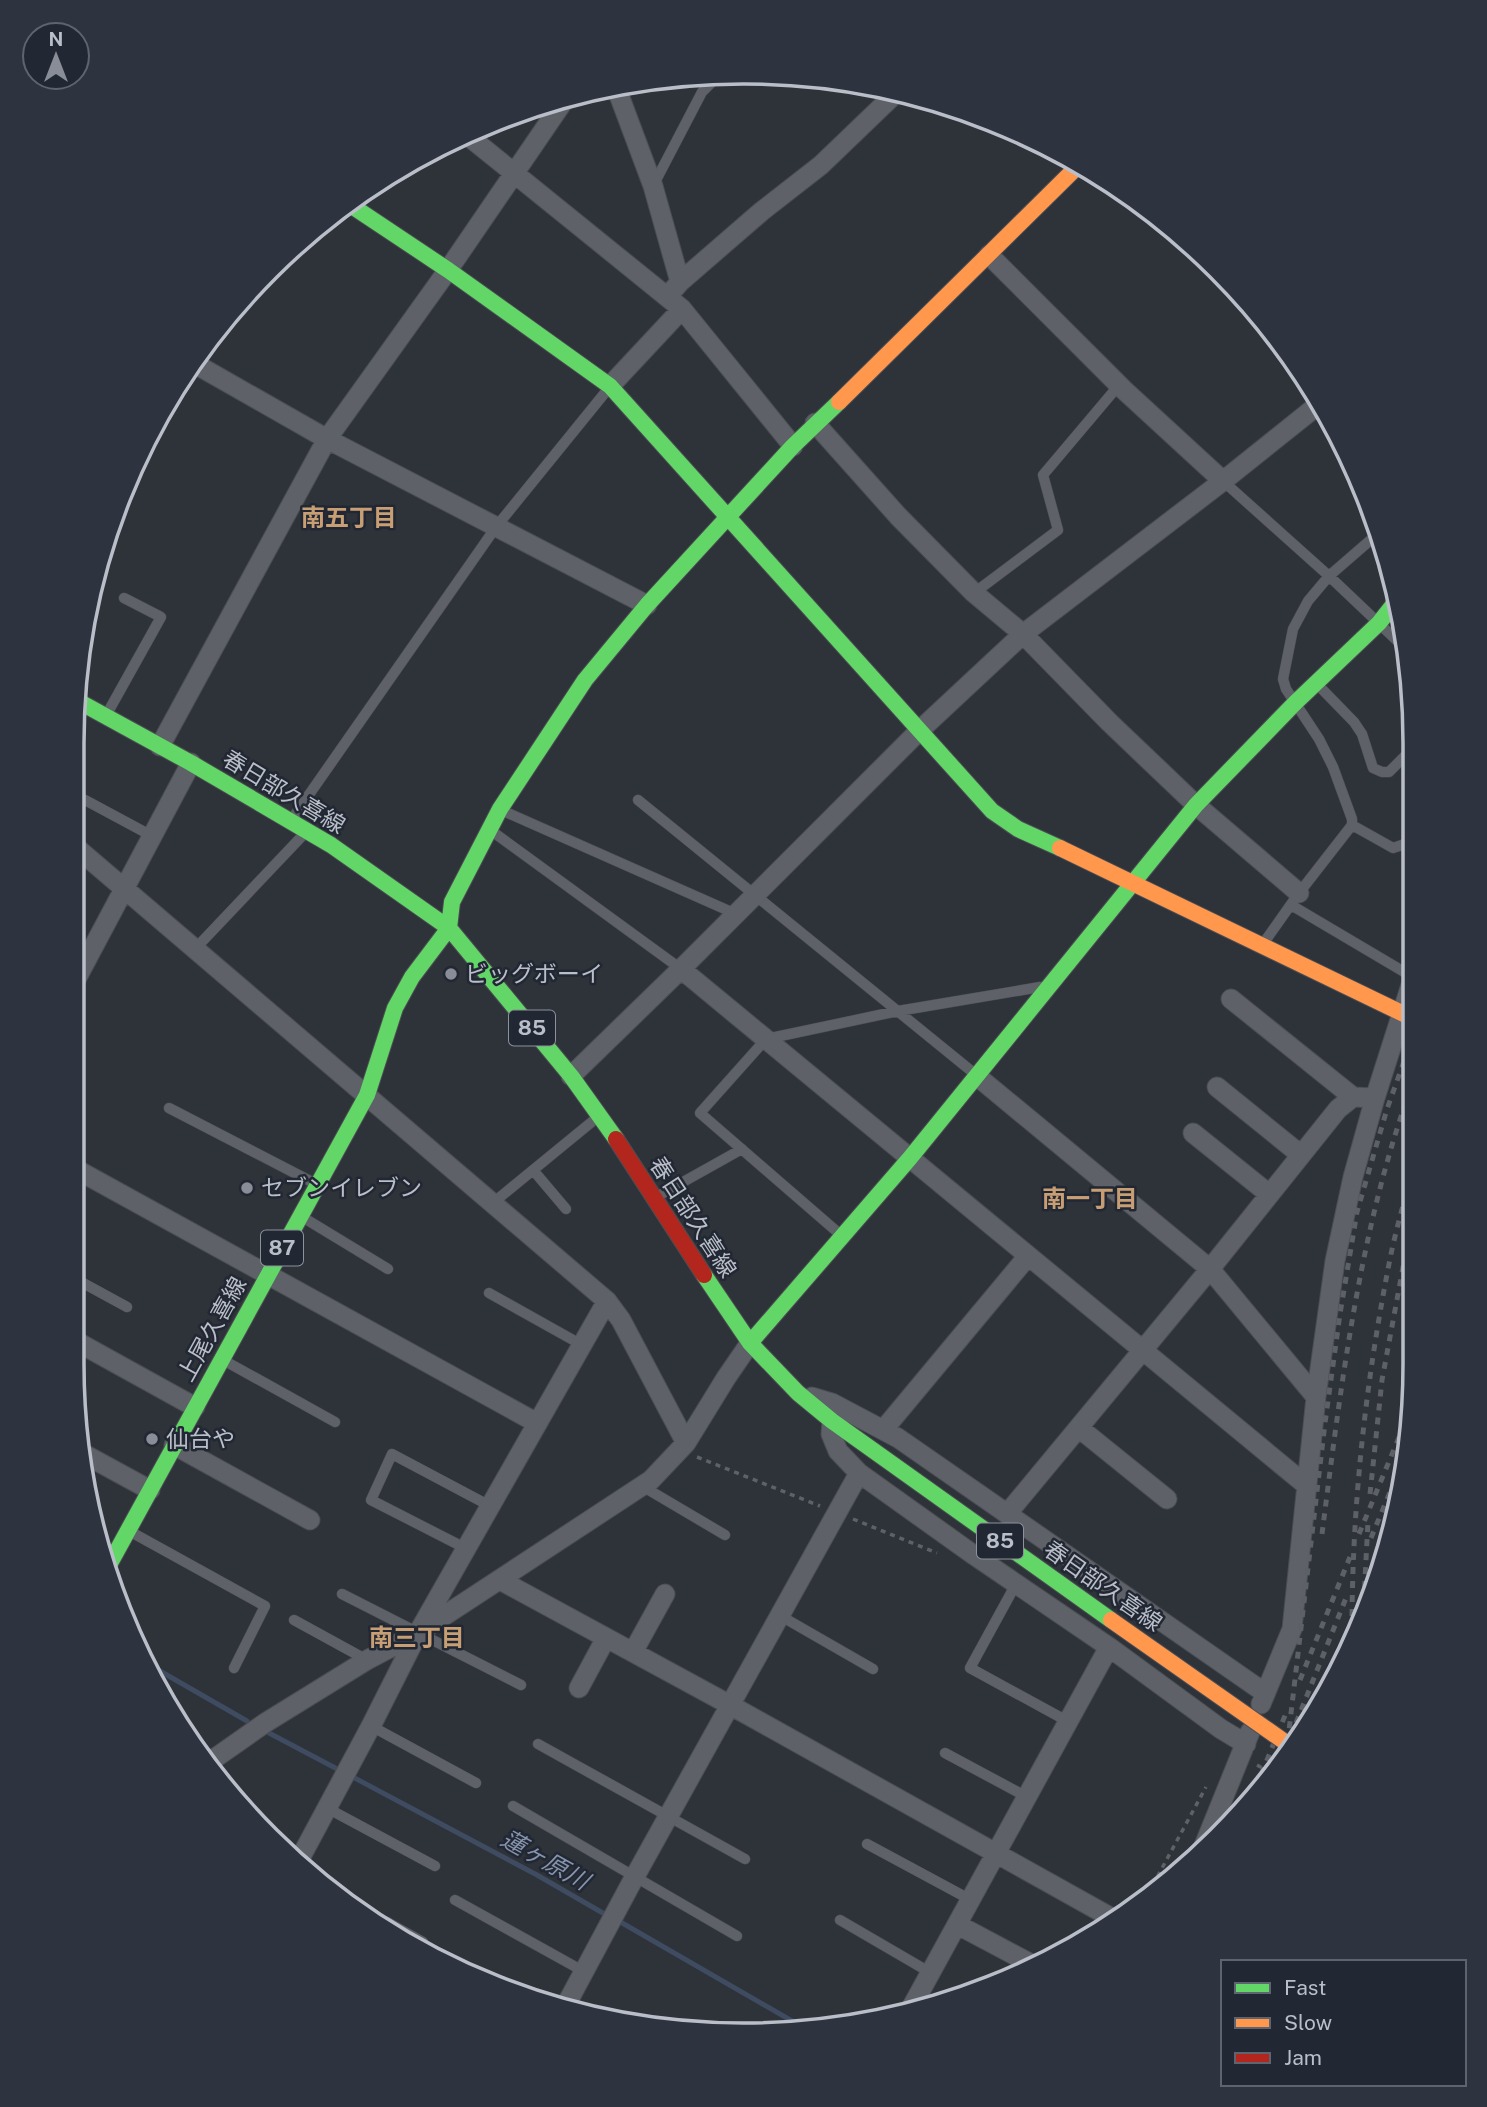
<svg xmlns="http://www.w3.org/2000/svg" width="1487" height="2107" font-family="'Public Sans','Noto Sans JP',sans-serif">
  <rect width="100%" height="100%" fill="#2e3239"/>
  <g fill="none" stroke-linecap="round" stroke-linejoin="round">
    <!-- stream -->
    <path stroke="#3f4b61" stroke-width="5" d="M153,1667l94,54
      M269,1733l72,38
      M349,1775l188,100 71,41
      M617,1920l182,105"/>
    <defs>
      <path id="lane" d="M653,186l49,-94 17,-17
        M1223,481l106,95 79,75
        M974,593l84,-63 -15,-55 76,-90
        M1317,684l37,38 8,12 11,34 9,4h7l21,-21
        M108,712l53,-95 -37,-19
        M85,800l67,36
        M638,800l337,274
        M501,810l235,104
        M292,819l204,-292 112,-138
        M1352,825l41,23 18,-6
        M493,832l188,137
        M1291,905l120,71
        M1263,944l36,-51 53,-68v-6l-19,-52 -14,-28 -33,-50 -3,-10 10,-50 15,-28 21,-25 45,-39
        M195,949l109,-115
        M169,1108l145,75
        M533,1170l33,39
        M658,1196l84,-47
        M494,1202l105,-86
        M304,1218l84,51
        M842,1236l-142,-123 66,-74 132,-28 142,-24
        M72,1277l55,30
        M489,1293l93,52
        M225,1361l110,61
        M642,1486l83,49
        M131,1532l134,74 -31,62
        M467,1549l-96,-49 21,-46 98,52
        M1016,1584l-46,84 99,54
        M342,1594l179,91
        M779,1615l94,54
        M294,1620l73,40
        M371,1726l105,57
        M538,1744l207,115
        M945,1753l82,44
        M513,1806l224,130
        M327,1808l108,58
        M867,1844l104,56
        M455,1900l128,71
        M840,1920l91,53
        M387,1922l36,20
        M689,2025l7,3"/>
      <path id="street" d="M616,87l37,99 27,96
        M467,135l215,174 111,137
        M989,255l135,135 99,91
        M667,297l13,-15 82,-71 59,-46 77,-74
        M197,365l130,74 320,166
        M610,386l72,-77
        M815,423l83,93 76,77 49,41 86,88 87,83 103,88
        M160,746l167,-307 121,-169 117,-171
        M72,844l535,457 14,19 65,123
        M681,969l625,516
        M72,987l119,-224
        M1231,999l122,98
        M571,1076l110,-107 238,-238 104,-97 200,-153 95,-76
        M978,1077l232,192 106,128 19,-136 18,-84 22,-79
        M1217,1087l84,68
        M1193,1133l76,61
        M72,1167l465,256
        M72,1339l123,68
        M812,1397l20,6 66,35 367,255
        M832,1421l-1,13 7,17 21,22 112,80 138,94 112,82 25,15
        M1079,1428l88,71
        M884,1429l144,-173
        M174,1445l136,75
        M84,1454l66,36
        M1007,1514l203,-245 128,-160 15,-12 22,1 36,-113
        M500,1580l230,125 382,213
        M633,1652l32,-58
        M579,1688l27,-50
        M1261,1704l31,-75 24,-232
        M208,1763l57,-40 102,-63 51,-27 233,-153 35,-37 40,-65 24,-35
        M1201,1853l49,-121
        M297,1864l74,-138 47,-93 189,-332
        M958,1925l79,42
        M566,2005l68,-127 225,-405
        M910,2010l199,-363"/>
      <path id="fast" d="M349,204l99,66 162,116 382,425 26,18 42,19
        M76,700l115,63 140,82 118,83 122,148 45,63
        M449,928l3,-26 48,-93 85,-129 62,-75 146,-159 46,-44
        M704,1275l46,68 48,50 34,28 279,199
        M750,1343l160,-185 286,-353 100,-103 83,-79 15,-19
        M108,1567l259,-472 28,-87 17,-31 37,-49"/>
      <path id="slow" d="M839,402l240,-237
        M1060,848l352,170"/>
      <path id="jam" d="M616,1139l88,136"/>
    </defs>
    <!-- lane casing -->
    <use href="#lane" stroke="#4a4d52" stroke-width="11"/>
    <!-- street casing -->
    <use href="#street" stroke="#4a4d52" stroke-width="21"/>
    <!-- fast casing -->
    <use href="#fast" stroke="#4a4d52" stroke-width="18"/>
    <!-- slow casing -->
    <use href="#slow" stroke="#4a4d52" stroke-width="18"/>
    <!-- jam casing -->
    <use href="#jam" stroke="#4a4d52" stroke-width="18"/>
    <!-- path -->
    <path stroke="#5e6166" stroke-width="3.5" stroke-dasharray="5 5" stroke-linecap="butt" d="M697,1457l123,49
      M853,1519l84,34
      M1257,1765l17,10
      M1148,1894l58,-107"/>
    <!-- lane -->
    <use href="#lane" stroke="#5e6167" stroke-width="10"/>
    <!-- street -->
    <use href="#street" stroke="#5e6167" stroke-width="19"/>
    <!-- fast -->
    <use href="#fast" stroke="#63d668" stroke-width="16"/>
    <!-- slow -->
    <use href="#slow" stroke="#ff974d" stroke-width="16"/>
    <!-- jam -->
    <use href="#jam" stroke="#b3261e" stroke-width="16"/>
    <!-- rail -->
    <path stroke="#5d6066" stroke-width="5" stroke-dasharray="7 7" stroke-linecap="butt" d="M1370,1494l12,-114 27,-145 4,-10
      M1322,1534c19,-149 38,-308 90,-449
      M1359,1534l55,-133
      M1371,1538l36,-87
      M1363,1616l5,-94
      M1352,1644c-1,-131 13,-261 39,-390 6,-28 14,-55 21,-83
      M1300,1680l50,-123
      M1296,1723l52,-130
      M1286,1756l39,-333 15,-109 17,-102 30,-103 25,-70
      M1274,1774l12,-29
      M1251,1800l35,-87"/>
    <defs>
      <path id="slow-bridge" d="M1111,1620l181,127"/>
    </defs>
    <!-- slow-bridge casing -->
    <use href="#slow-bridge" stroke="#4c4f56" stroke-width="18" stroke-linecap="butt"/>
    <!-- slow-bridge -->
    <use href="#slow-bridge" stroke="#ff974d" stroke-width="16"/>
  </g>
  <!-- markers -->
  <g fill="#888d97" stroke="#222833" stroke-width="2.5">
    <circle cx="451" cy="974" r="7"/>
    <circle cx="247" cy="1188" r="7"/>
    <circle cx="152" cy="1439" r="7"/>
  </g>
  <g text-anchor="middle" stroke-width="5" stroke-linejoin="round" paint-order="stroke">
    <!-- shield labels -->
    <g fill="#222833" stroke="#8c919c" stroke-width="2">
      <rect x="509" y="1010.5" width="46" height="35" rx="5"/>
      <rect x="261" y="1230.5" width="42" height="35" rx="5"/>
      <rect x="977" y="1523.5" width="46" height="35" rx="5"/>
    </g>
    <g font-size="21" font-weight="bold" fill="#b9bec9">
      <text x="532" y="1035">85</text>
      <text x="282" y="1255">87</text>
      <text x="1000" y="1548">85</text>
    </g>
    <!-- street labels -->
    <g font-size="23" fill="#b9bec9" stroke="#222833">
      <text transform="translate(284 792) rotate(31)" y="8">春日部久喜線</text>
      <text transform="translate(693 1217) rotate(57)" y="8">春日部久喜線</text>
      <text transform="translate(212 1329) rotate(-61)" y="8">上尾久喜線</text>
      <text transform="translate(1103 1586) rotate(35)" y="8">春日部久喜線</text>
    </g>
    <!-- poi labels -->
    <g font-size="23" fill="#b9bec9" stroke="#222833" text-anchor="start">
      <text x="465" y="982">ビッグボーイ</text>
      <text x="261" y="1196">セブンイレブン</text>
      <text x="166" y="1447">仙台や</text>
    </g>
    <!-- neighbourhood labels -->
    <g font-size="24" font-weight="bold" fill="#c89e74" stroke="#222833">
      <text x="349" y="526">南五丁目</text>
      <text x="1090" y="1207">南一丁目</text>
      <text x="417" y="1646">南三丁目</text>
    </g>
    <!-- water labels -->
    <g font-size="24" font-style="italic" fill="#8593ac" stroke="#222833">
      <text transform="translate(545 1860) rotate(29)" y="8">蓮ヶ原川</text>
    </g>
  </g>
  <!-- crop -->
  <path d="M0 0H1487V2107H0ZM743 84H744A659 659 0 0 1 1403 743V1364A659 659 0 0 1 744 2023H743A659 659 0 0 1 84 1364V743A659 659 0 0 1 743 84Z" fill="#2e343f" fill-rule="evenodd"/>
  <path fill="none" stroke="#b9bec9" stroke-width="3.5" d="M743 84H744A659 659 0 0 1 1403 743V1364A659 659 0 0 1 744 2023H743A659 659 0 0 1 84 1364V743A659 659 0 0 1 743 84Z"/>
  <!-- legend -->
  <rect x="1221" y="1960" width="245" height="126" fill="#222833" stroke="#5e646f" stroke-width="2"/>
  <rect x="1235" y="1983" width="35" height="10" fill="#63d668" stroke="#5e646f" stroke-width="2"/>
  <text x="1284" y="1995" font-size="21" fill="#b9bec9">Fast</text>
  <rect x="1235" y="2018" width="35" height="10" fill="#ff974d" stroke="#5e646f" stroke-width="2"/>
  <text x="1284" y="2030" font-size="21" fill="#b9bec9">Slow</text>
  <rect x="1235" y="2053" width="35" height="10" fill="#b3261e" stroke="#5e646f" stroke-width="2"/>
  <text x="1284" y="2065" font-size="21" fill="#b9bec9">Jam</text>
  <!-- north arrow -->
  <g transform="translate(56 56)"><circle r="33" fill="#222833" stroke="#5e646f" stroke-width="2"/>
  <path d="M0-5L12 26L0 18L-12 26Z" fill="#888d97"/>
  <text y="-10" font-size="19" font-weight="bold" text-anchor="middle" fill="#b9bec9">N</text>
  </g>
</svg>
